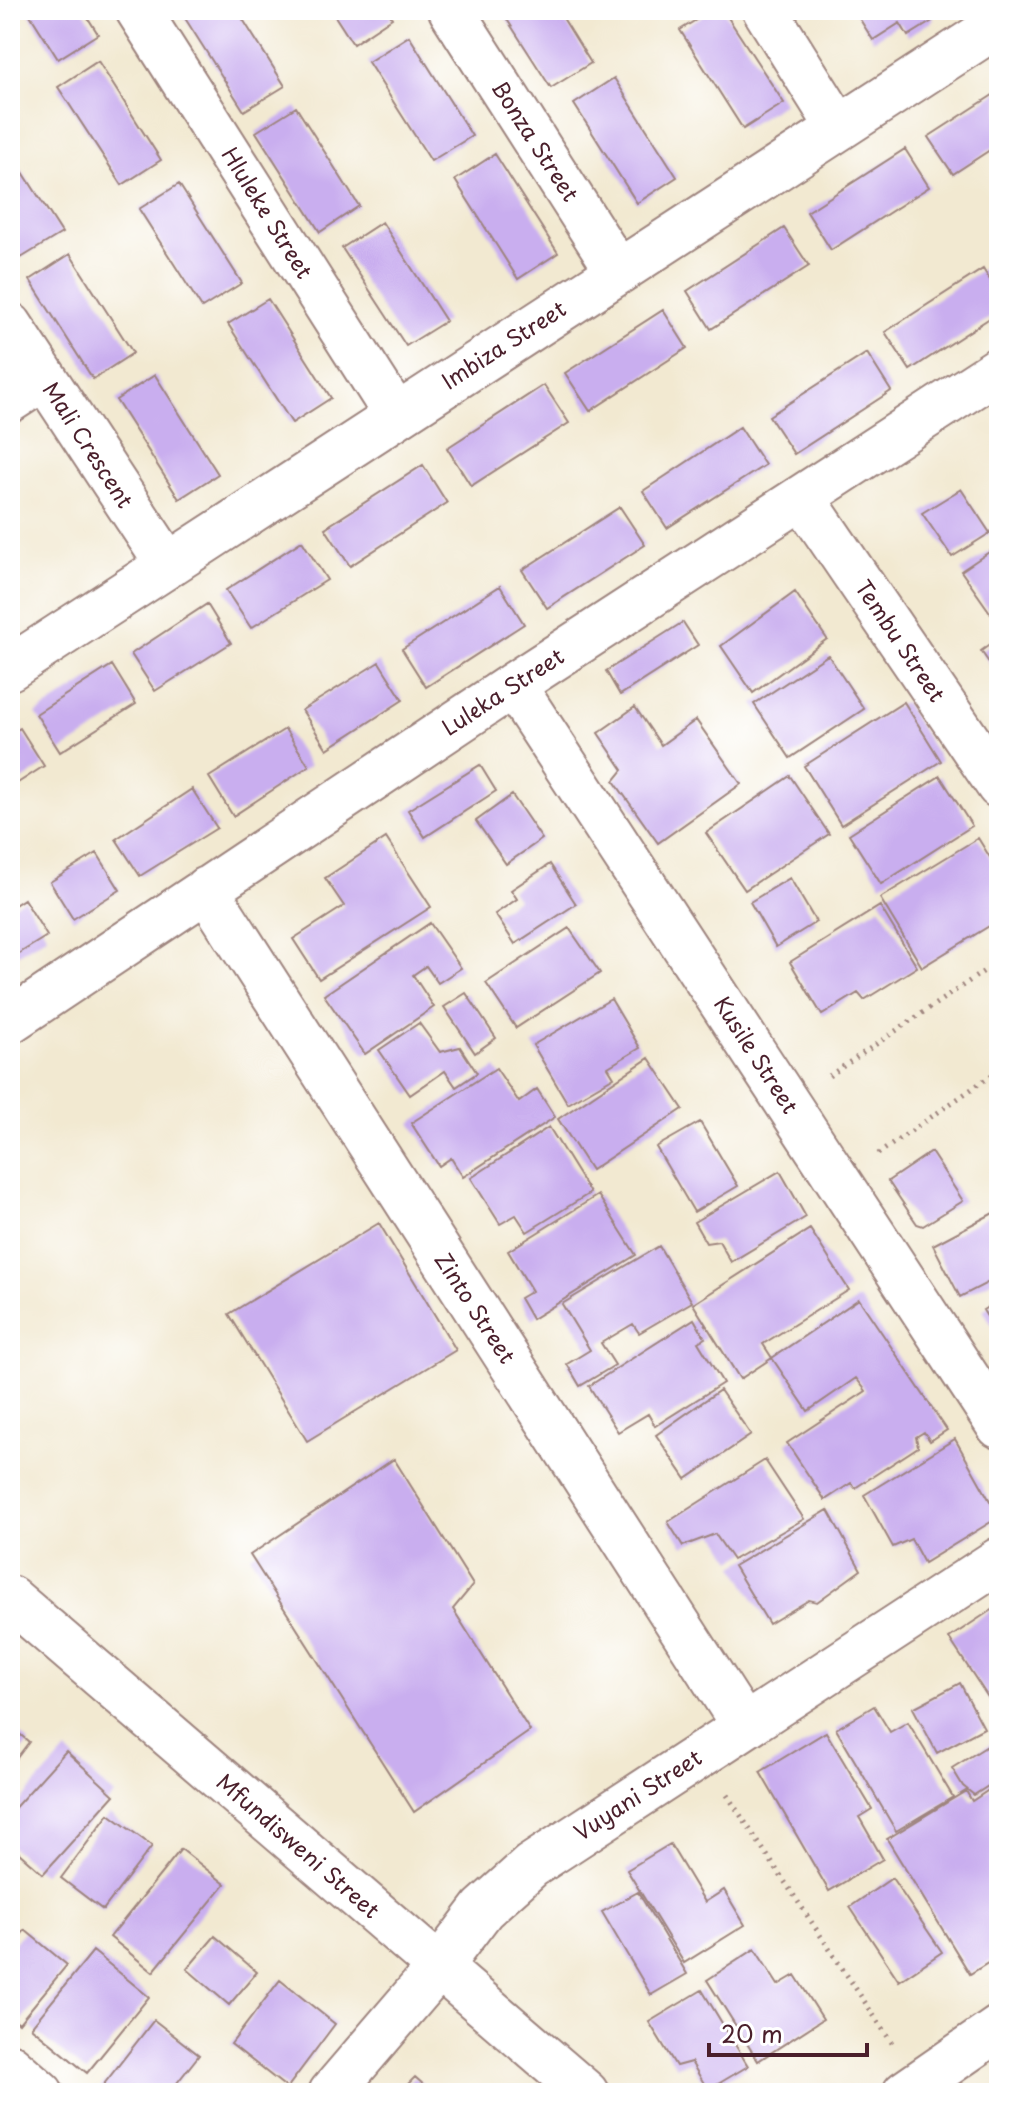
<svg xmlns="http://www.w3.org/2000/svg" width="1009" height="2103" font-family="'Playpen Sans',sans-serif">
  <rect width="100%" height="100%" fill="#fff"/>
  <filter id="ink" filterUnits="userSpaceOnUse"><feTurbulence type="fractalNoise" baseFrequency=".0125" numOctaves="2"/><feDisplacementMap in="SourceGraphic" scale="16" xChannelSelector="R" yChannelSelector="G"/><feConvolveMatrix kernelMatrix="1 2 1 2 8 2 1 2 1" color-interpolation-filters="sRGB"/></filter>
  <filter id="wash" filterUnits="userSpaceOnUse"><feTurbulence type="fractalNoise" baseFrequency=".006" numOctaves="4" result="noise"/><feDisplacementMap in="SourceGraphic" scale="32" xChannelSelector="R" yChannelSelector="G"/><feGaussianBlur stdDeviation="1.8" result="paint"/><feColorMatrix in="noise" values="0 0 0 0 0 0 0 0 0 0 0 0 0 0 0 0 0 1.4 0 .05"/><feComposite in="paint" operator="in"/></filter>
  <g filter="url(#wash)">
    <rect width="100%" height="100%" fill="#f2e9d1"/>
    <g id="blocks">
      <!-- building -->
      <path fill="#c9aeef" d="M27,10h56l15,24 -40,25z
        M185,10h52l48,76 -41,25 -63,-99z
        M331,10h56l5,8 -39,26z
        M501,10h57l33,53 -40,25z
        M712,10h11l61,93 -41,26 -63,-99z
        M854,10h74l6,10 -26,16 -8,-13 -27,17z
        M409,36l63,100 -41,25 -63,-99z
        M98,61l63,99 -39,25 -64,-98z
        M614,78l63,99 -40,26 -63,-99z
        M999,91v53l-46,30 -25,-37z
        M296,107l63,99 -39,26 -64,-100z
        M905,149l24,38 -98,63 -24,-38z
        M10,152l52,81 -41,25 -11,-17z
        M495,154l63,99 -40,26 -63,-99z
        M179,184l63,99 -40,25 -63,-99z
        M382,222l64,99 -40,25 -64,-98z
        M784,228l25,38 -98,63 -24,-38z
        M70,254l63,99 -40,26 -63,-99z
        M983,269l16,25v18l-89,58 -25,-38z
        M268,299l63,99 -39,25 -64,-99z
        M663,310l24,38 -97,63 -25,-38z
        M867,353l24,38 -97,63 -25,-38z
        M155,375l63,99 -39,25 -63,-99z
        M544,385l25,38 -98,63 -24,-38z
        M740,427l25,38 -98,63 -24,-37z
        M423,465l24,38 -97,63 -25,-38z
        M961,489l29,44 -38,24 -30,-44z
        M620,507l25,38 -98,63 -25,-38z
        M302,541l25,39 -76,48 -25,-38z
        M998,546l1,69 -5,3 -33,-47z
        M500,586l24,38 -98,63 -24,-38z
        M795,592l32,47 -74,54 -32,-47z
        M207,604l24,39 -76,48 -24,-37z
        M683,622l15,23 -78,50 -14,-24z
        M999,638v39l-18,-26z
        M828,655l36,54 -74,49 -36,-54z
        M379,662l24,38 -76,49 -25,-39z
        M112,665l24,39 -76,48 -24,-38z
        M904,702l37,59 -100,64 -37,-59z
        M635,707l26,38 35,-25 45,64 -83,59 -44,-62 9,-11 -25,-37z
        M20,728l24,38 -34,22v-54z
        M285,729l24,37 -76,50 -24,-39z
        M480,765l16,26 -71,46 -17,-27z
        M790,776l39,58 -84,56 -39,-57z
        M940,776l32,50 -91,58 -32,-50z
        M192,789l25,39 -77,48 -24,-37z
        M512,795l30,44 -36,25 -30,-43z
        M386,838l45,69 -112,72 -26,-40 51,-33 -19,-28z
        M978,838l21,34v48l-77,47 -42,-69z
        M97,853l23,37 -47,29 -23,-37z
        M550,864l26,40 -61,40 -20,-30 22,-15 -6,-9z
        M790,878l26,44 -40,25 -26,-45z
        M24,899l23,37 -37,23v-51z
        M880,906l37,61 -53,33 -6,-7 -36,22 -32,-53z
        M430,923l31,45 -23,15 -12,-17 -13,9 21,32 -69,47 -41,-59z
        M569,928l31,45 -84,55 -30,-45z
        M466,993l30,45 -21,15 -31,-46z
        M611,999l29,49 -32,19 6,10 -46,27 -35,-59z
        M419,1023l21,29 20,-5 17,26 -21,14 -11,-16 -35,24 -31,-45z
        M649,1058l34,51 -92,61 -33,-51z
        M496,1068l23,34 18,-13 18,28 -92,60 -12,-19 -12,8 -28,-43z
        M700,1122l38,64 -44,26 -38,-65z
        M549,1127l41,66 -63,39 -11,-17 -16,9 -29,-46z
        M931,1152l32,49 -40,25 -6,-2 -29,-43z
        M780,1171l26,46 -75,45 -12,-21 -13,2 -12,-21z
        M598,1195l38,60 -104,64 -12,-21 12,-7 -24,-40z
        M999,1210v67l-39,20 -27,-52z
        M379,1223l77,127 -149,91 -78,-127z
        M810,1229l39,61 -86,54 9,14 -32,21 -47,-75z
        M659,1246l33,56 -53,31 -6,-9 -32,19 14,22 -35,21 -13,-22 23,-14 -28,-46z
        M859,1299l88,131 -17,11 -6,-9 -8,5 2,10 -63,41 -4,-5 -26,17 -38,-57 79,-52 -10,-13 -48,33 -36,-53z
        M999,1300v36l-16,-26z
        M694,1319l11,19 -7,4 25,41 -68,43 -7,-12 -30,18 -29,-46z
        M720,1390l31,45 -65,44 -30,-44z
        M955,1439l44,78 -75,46 -13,-24 -18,8 -29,-52z
        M394,1459l79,126 -20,24 77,122 -116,81 -164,-257z
        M765,1460l39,59 -71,41 -18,-26 -32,12 -15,-24z
        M828,1510l33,60 -44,32 -8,-2 -40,24 -35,-58z
        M999,1605v109l-50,-76z
        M960,1683l24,45 -47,25 -24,-45z
        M874,1706l16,26 18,-10 45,75 -57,34 -60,-102z
        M10,1726l19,16 -19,25z
        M826,1732l46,77 -13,8 24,42 -54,32 -69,-119z
        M992,1743l7,11v25l-25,16 -11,-9 -11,-18z
        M66,1751l48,44 -71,79 -33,-29v-32z
        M999,1783v60l-6,-7 6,10v110l-29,18 -83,-135 79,-48 6,10z
        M109,1814l43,32 -49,64 -42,-32z
        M670,1844l35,58 19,-12 21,35 -61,38 -57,-93z
        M181,1849l44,35 -72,88 -43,-35z
        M892,1878l50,74 -43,29 -49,-74z
        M638,1892l49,82 -36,21 -49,-83z
        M25,1930l42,35 -48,58 -9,-7v-68z
        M215,1936l42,36 -28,33 -42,-36z
        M755,1949l23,36 17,-10 28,44 -65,42 -51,-81z
        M93,1951l56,46 -62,76 -56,-46z
        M280,1980l55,44 -48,64 -56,-44z
        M702,1990l46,76 -40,24 -17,-28 -15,4 -27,-44z
        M154,2020l45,35 -30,38h-72z
        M415,2077l18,16h-34z"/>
    </g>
  </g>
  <g filter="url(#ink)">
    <use href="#blocks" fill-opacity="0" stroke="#9e847e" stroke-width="2"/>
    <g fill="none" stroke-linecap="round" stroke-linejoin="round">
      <defs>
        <path id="minor" d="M138,10l258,405
          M451,10l167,261
          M765,10l74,118
          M10,325l158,240
          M10,400l34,-22
          M802,497l197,289
          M10,668l989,-644
          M513,685l486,741
          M206,889l538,837
          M10,1021l503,-336 486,-316
          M10,1598l576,495
          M10,2066l31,27
          M331,2093l108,-126 44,-58 48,-43 468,-306
          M905,2093l94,-65"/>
      </defs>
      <!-- minor casing -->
      <use href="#minor" stroke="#9e847e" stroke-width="48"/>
      <!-- path -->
      <path stroke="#9e847e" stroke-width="5" stroke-dasharray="2 6" stroke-linecap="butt" d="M829,1076l170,-115
        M878,1154l121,-84
        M727,1795l165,248"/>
      <!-- minor -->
      <use href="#minor" stroke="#fff" stroke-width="44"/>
    </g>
  </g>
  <g text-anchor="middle" stroke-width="8" stroke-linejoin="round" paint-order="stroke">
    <!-- street labels -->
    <g font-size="22" fill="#4a1f2b" stroke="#fff">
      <text transform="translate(535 141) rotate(57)" y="8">Bonza Street</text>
      <text transform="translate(267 213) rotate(58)" y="8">Hluleke Street</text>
      <text transform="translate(504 345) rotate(-33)" y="8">Imbiza Street</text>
      <text transform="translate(88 445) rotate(57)" y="8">Mali Crescent</text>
      <text transform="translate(900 641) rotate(56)" y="8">Tembu Street</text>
      <text transform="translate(503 692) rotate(-33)" y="8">Luleka Street</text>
      <text transform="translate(756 1055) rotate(57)" y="8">Kusile Street</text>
      <text transform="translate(475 1308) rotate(57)" y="8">Zinto Street</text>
      <text transform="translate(638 1795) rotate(-33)" y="8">Vuyani Street</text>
      <text transform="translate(298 1846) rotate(41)" y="8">Mfundisweni Street</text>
    </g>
  </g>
  <!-- margin -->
  <rect width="1009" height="2103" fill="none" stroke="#fff" stroke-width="40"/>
  <!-- scale -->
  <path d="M709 2043v12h158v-12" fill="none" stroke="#4a1f2b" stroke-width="4"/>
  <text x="721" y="2043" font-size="24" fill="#4a1f2b" stroke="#ffffff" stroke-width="6" paint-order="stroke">20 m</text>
</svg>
